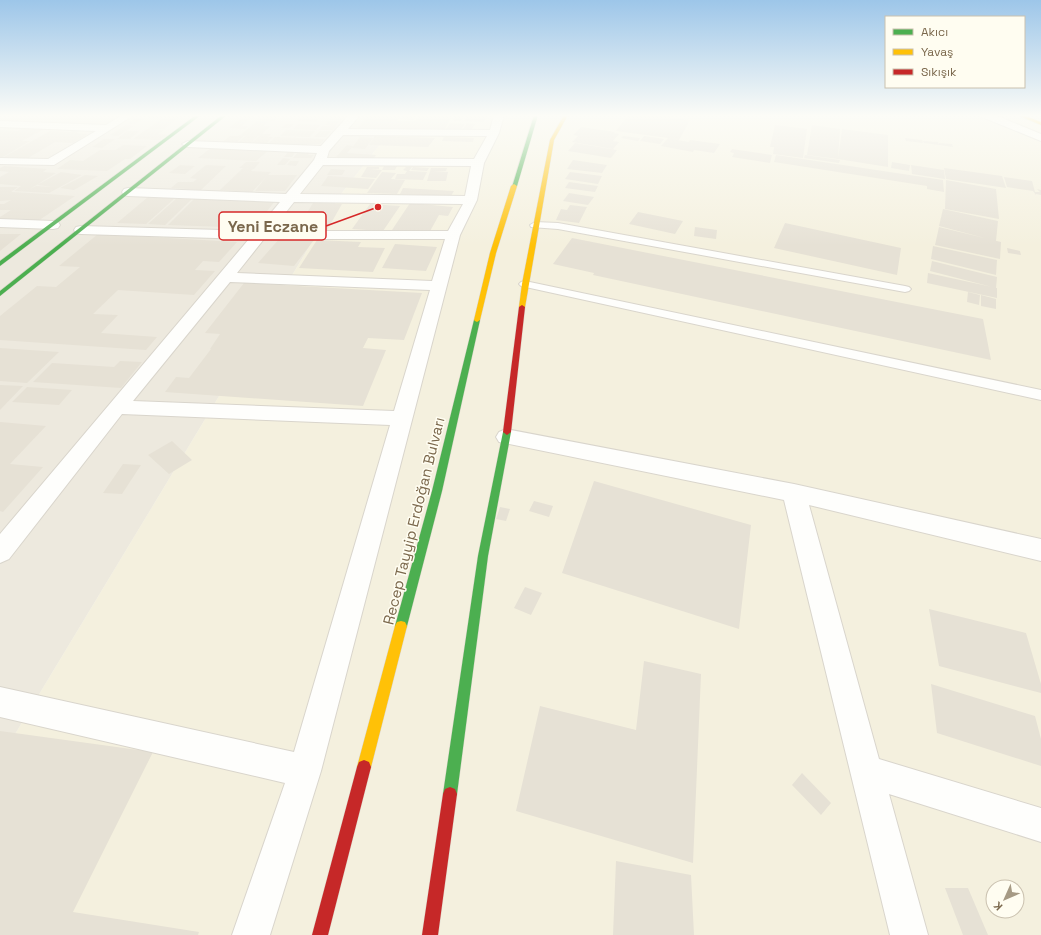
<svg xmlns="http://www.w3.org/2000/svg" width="1041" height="935" font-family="'Space Grotesk',sans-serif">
  <rect width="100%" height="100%" fill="#f9f8ee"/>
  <!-- residential -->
  <path fill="#f4f0de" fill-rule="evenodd" d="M403,115h638v820h-1041v-176l341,-565zM993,887h24v24h-24z"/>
  <!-- industrial -->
  <path fill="#ede9de" d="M0,115h403l-62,79 -341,565z"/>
  <!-- building -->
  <path fill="#e6e1d5" d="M151,115h17l-6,4h-16z
    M245,115h35l-6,6 -16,-1 4,-3 -8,-2 -12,11h6l-3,3 -16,-1z
    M368,115h33l-4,6h18l4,-6h33l-8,16 -86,-3z
    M403,115h14l-3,5 -14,-1z
    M455,115h9l-3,6h-8z
    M467,115h20l-3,7 -20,-1z
    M628,115h46l-2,3 18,2 -11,20 -8,-1 18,3 1,-2 30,4 -6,9 -20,-3 -1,2 -32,-6 7,-8 -52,-7z
    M170,116h14l-7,3 -13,10h-16l13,-10z
    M302,116h19l-5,6 -19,-1z
    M332,116l12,1 -3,3h-12z
    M135,118l8,1 -8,5h-8z
    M257,121l11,1 -5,4h7l-8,8h9l-3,3h5l-8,8 -14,-1 8,-8h-1l-8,8h-13l8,-8h-1l-9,8 -14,-1 9,-7h9z
    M328,121h11l-4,5 -10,-1z
    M450,123l15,1 -5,7 -14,-1z
    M467,123l8,1 -3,5h5l-2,3 -13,-1z
    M286,124h8l-4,4h-9z
    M298,124l22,1 -4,5 -23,-1z
    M126,125l8,1 -16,10 -8,-1z
    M775,125l32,4 -4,29 -30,-4 1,-7h-4z
    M812,125l28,4 -2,30 -31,-4z
    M322,126h14l-3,4h-14z
    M25,127l21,1 -24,13h8l-27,16h-3v-27l18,1z
    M581,127l34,5 -1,1 5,1 -6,7 6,1 -6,7 -41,-7 6,-6 -5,-1z
    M77,128h8l-9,5 12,1 -15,9 -18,-1 -27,16 -24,-1 46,-26 20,1z
    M147,129l17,1 -6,4 10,1 -8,5 -27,-1z
    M842,129l46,6v32l-50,-8z
    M286,130l29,1 -5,6 -30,-1z
    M127,131h12l-9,8h-13z
    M320,131h11l-5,6h-12z
    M375,136l60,2 -7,9 -59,-2z
    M623,136l17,2 -2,3 -17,-3z
    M644,136l20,3 -4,5 -20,-3z
    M275,137l50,2 -5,5h-13l-2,3 -38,-2z
    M360,137l13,1 -8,11 -13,-1z
    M444,137l30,1 -1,4 -31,-1z
    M905,138l17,2 1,3 -17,-2z
    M104,139h11l-13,9 -10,-1z
    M923,141l15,1 1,3 -15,-2z
    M575,143l42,7 -6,8 -43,-7z
    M939,143l13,1 1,3 -14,-2z
    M123,145l24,1 -17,13h-5l-18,12 -50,-2 13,-9 13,1 17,-11h16z
    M347,145l6,1 -6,7 29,2 -3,4 -37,-2z
    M212,147l57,3 -13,11 -58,-3z
    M732,149l40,6 -2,8 -38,-6 2,-4 -4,-1z
    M289,151h7l-4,6h-8z
    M298,152h12l-2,3h6l-3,3h-18z
    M776,155l167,25 1,12 -17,-3v-3l-153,-24z
    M805,155l35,5 -1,3 -35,-5z
    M283,158l7,1 -5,6h-8z
    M573,160l34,5 -5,8 -35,-4z
    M290,161h9l-3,5 -9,-1z
    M246,162h14l-6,7h-9h8l-2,2 20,1 -3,3h29l-12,16h-30l11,-14 -14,15 -32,-2 23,-22h-4z
    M892,162l18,3 -1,6 -18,-3z
    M180,165l15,1 -10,8 -16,-1z
    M206,165l20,1 -25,24 -30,-2 7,-6h15l4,-3 -7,-1z
    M911,165l33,5 1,9 -33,-5z
    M4,166l43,3 -4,3 13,1 -26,16 6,-3 18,1 -17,-2 24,-13 21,3 -33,18 -35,-2 7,-5 -21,-2v-7l9,-5 -9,-1v-3z
    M384,166h13l-2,4h-13l-6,8 -15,-1 6,-10h12v2h-9l12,1z
    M406,167h6l-3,4 18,1 -4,8 -28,-1 2,-5h8l2,-3 -4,-1z
    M413,167l16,1 -2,3 -16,-1z
    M431,168h16l-1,3h-12l14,1 -2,9h-19z
    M944,168l58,8 4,12 -60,-9z
    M331,169l14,1 -3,5h-15z
    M382,172l14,1 -5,6 14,1 -8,14 -30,-1z
    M570,172l32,4 -4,8 -33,-5z
    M85,175l13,1 -24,14 -14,-2z
    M328,176l47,3 -7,10 -47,-3z
    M1004,177l28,4 3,11h5l-3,-3 4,1v5l-5,-1v1l-3,-4 -26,-4z
    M946,180l50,9 3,30 -54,-10z
    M569,182l29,4 -3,6 -30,-4z
    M0,187h18l-7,5 36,2 -9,7 9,-7 28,2 -37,25 -38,-2v-2l11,-7h-11v-6h4l7,-4 -11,1z
    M403,188l51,3 -3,5 -51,-2z
    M569,193l25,4 -6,8 -25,-4z
    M148,197l27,1 -29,26 -29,-1z
    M177,198h16l-28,27 -17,-1z
    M194,199l81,2 -21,27 -86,-3z
    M313,203l29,1 -16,28h-31z
    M410,203l43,4 -5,9 -9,-1 -10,18 -37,-3z
    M370,204l30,2 -17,25 -31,-2z
    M570,205l17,2 -8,16 -23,-3 5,-11 6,1z
    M943,209l55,12 -2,20 -57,-15z
    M638,212l45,9 -8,13 -46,-10z
    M785,223l116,25 -4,27 -123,-27z
    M695,227l22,3 -1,9 -22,-3z
    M939,227l62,15 -1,17 -65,-14z
    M0,234h21l-21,17z
    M98,234l139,8 -18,20 -16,-1 -8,9 20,1 -21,24 -76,-5 -25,24 25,1 -17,18 56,4 -11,13 -146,-10v-24l37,-30 19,1 24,-20 -21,-1z
    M280,238l34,2 -20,26 -36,-3z
    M572,238l411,81 8,41 -398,-85 1,-2 -41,-9z
    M317,240l44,2 -3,5 27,1 -12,24 -74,-4z
    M395,244l42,3 -11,24 -44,-3z
    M933,246l64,14 -1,15 -65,-16z
    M1007,248l13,3 1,4 -13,-2z
    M932,261l65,16 -1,11 -66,-17z
    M928,273l69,15v10l-70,-15z
    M244,283l178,10 -18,47 -36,-2 -5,10 23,2 -23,56 -198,-14 11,-15 13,1 22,-29h-1l10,-15 -15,-1z
    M968,292l12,3 -1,10 -12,-3z
    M981,295l15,4v10l-15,-3z
    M0,348l59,4 -32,31 -27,-2z
    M120,361l22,1 -21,26 -88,-6 19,-19 62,4z
    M0,385l23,1 -23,24z
    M27,387l45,3 -13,15 -47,-3z
    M0,422l46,4 -36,38 33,3 -40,45 -3,-1z
    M172,441l20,19 -23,14 -21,-19z
    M123,464l18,1 -19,29 -19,-1z
    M594,481l157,44 -12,104 -177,-56z
    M534,501l19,5 -4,11 -20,-6z
    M500,507l10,2 -4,12 -10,-2z
    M525,587l17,6 -11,22 -17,-7z
    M929,609l97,24 15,51v9l-102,-27z
    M644,661l57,13 -8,189 -177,-52 24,-105 96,24z
    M931,684l104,32 6,23v27l-104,-33z
    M0,731l153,21 -80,160 126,20 -1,3h-198z
    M802,773l29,30 -10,12 -29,-30z
    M616,861l75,14 3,60h-81z
    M945,888h23l20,47h-25z"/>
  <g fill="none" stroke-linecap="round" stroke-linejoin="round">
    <defs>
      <path id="lane" d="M535,222l23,1 347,63 4,1 2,2 -2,2 -4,1 -347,-63 -27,-2 -1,-2z
        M525,281l516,109v10l-520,-114 -2,-2 2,-2z"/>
      <path id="street" d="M122,115h12l-80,50 -54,-1v-6l48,1 48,-28 -96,-4v-6l106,4z
        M349,115h11l-12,14 142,1 4,-15h10l-5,18 -15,30 -7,37 -17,35 -139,536 -51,164h-38l53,-152 -285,-66v-30l294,65 96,-327 -268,-11 -113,145 -9,4v-29l249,-295 -168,-5 -5,-1 -2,-3 2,-3 5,-1 175,5 24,-29 -152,-6 -4,-1 -2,-3 2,-3 4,-1 158,6 28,-34 3,-7 -129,-6 -6,-3 6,-3 133,5zM343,135l144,1 -13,23 -147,-1 2,-7zM323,165l148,1 -6,30 -165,-2zM294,202l169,2 -15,27h-177zM264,239h181l-13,42 -195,-8zM230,282l200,8 -36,121 -261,-10z
        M981,115h14l46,19v7l-59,-24z
        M0,219l53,2 5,1 2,3 -2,3 -5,1 -53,-2z
        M506,429l288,55 247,55v22l-232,-56 70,254 162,49v34l-152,-48 39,141h-38l-106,-435 -285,-58 -3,-5 3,-5z"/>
      <path id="fast" d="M196,115h5l-201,151v-5z
        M222,115h5l-227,181v-5z
        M534,115h4l-21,71 -5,1z
        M477,318l3,2 -38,171 -35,135 -2,4 -4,1 -4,-1 -2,-4 37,-135 42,-171z
        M507,429l4,3 -23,124 -31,238 -2,5 -5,2 -5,-2 -2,-5 35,-238 25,-124z"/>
      <path id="slow" d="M564,115h4l-14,25 -29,167 -3,2 -3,-2 3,-23 28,-144z
        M1017,115h6l18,7v3z
        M514,184l3,2 -21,67 -16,67 -3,2 -2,-1 -1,-1 16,-67 21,-67z
        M401,621l4,1 2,4 -36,141 -2,5 -5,2 -5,-2 -2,-5 38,-141 2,-4z"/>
      <path id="jam" d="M522,305l3,2 -14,125 -4,3 -4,-3 16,-125z
        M364,760l5,2 2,5 -43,168h-16l45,-168 2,-5z
        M450,787l5,2 2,5 -19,141h-16l21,-141 2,-5z"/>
    </defs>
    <!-- lane casing -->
    <use href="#lane" stroke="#d9d5cc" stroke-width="2"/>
    <!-- street casing -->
    <use href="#street" stroke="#d9d5cc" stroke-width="2"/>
    <!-- fast casing -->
    <use href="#fast" stroke="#dad5cb" stroke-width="1"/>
    <!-- slow casing -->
    <use href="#slow" stroke="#dad5cb" stroke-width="1"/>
    <!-- jam casing -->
    <use href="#jam" stroke="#dad5cb" stroke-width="1"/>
    <!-- lane -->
    <use href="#lane" fill="#fefefc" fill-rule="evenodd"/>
    <!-- street -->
    <use href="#street" fill="#fefefc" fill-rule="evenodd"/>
    <!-- fast -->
    <use href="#fast" fill="#4caf50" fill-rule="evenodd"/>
    <!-- slow -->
    <use href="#slow" fill="#ffc107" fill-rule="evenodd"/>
    <!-- jam -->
    <use href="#jam" fill="#c62828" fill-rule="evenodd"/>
  </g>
  <!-- sky -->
  <linearGradient id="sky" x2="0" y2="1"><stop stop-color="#9dc6e9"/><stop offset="0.47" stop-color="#fcfcf7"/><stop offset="1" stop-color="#fcfcf7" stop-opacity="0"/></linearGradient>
  <rect width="1041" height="246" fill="url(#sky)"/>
  <g text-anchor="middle" stroke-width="3" stroke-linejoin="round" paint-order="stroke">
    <!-- street labels -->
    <g font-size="15" fill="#7a674b" stroke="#fffdf1">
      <text transform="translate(414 521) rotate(-76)" y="5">Recep Tayyip Erdoğan Bulvarı</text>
    </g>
  </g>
  <!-- callouts -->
  <path fill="none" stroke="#d62828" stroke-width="1.5" d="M378 207L326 226"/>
  <circle fill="#d62828" stroke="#fffdf1" stroke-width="1.5" cx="378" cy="207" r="4"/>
  <rect fill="#fffdf1" stroke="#d62828" stroke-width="1.5" x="219" y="212" width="107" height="28" rx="4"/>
  <g font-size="16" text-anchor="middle" font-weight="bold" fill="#7a674b">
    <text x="273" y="232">Yeni Eczane</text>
  </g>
  <!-- legend -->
  <rect x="885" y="16" width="140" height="72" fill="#fffdf1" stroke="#cac1af"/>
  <rect x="893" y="29" width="20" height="6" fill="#4caf50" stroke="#cac1af"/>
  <text x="921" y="36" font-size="12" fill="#7a674b">Akıcı</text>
  <rect x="893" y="49" width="20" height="6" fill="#ffc107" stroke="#cac1af"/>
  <text x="921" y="56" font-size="12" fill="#7a674b">Yavaş</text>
  <rect x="893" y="69" width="20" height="6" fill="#c62828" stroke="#cac1af"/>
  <text x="921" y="76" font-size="12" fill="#7a674b">Sıkışık</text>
  <!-- north arrow -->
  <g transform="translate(1005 899) rotate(225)"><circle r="19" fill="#fffdf1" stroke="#cac1af"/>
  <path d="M0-3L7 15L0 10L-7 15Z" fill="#a69a84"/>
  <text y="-6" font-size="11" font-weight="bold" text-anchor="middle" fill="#7a674b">K</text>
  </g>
</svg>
